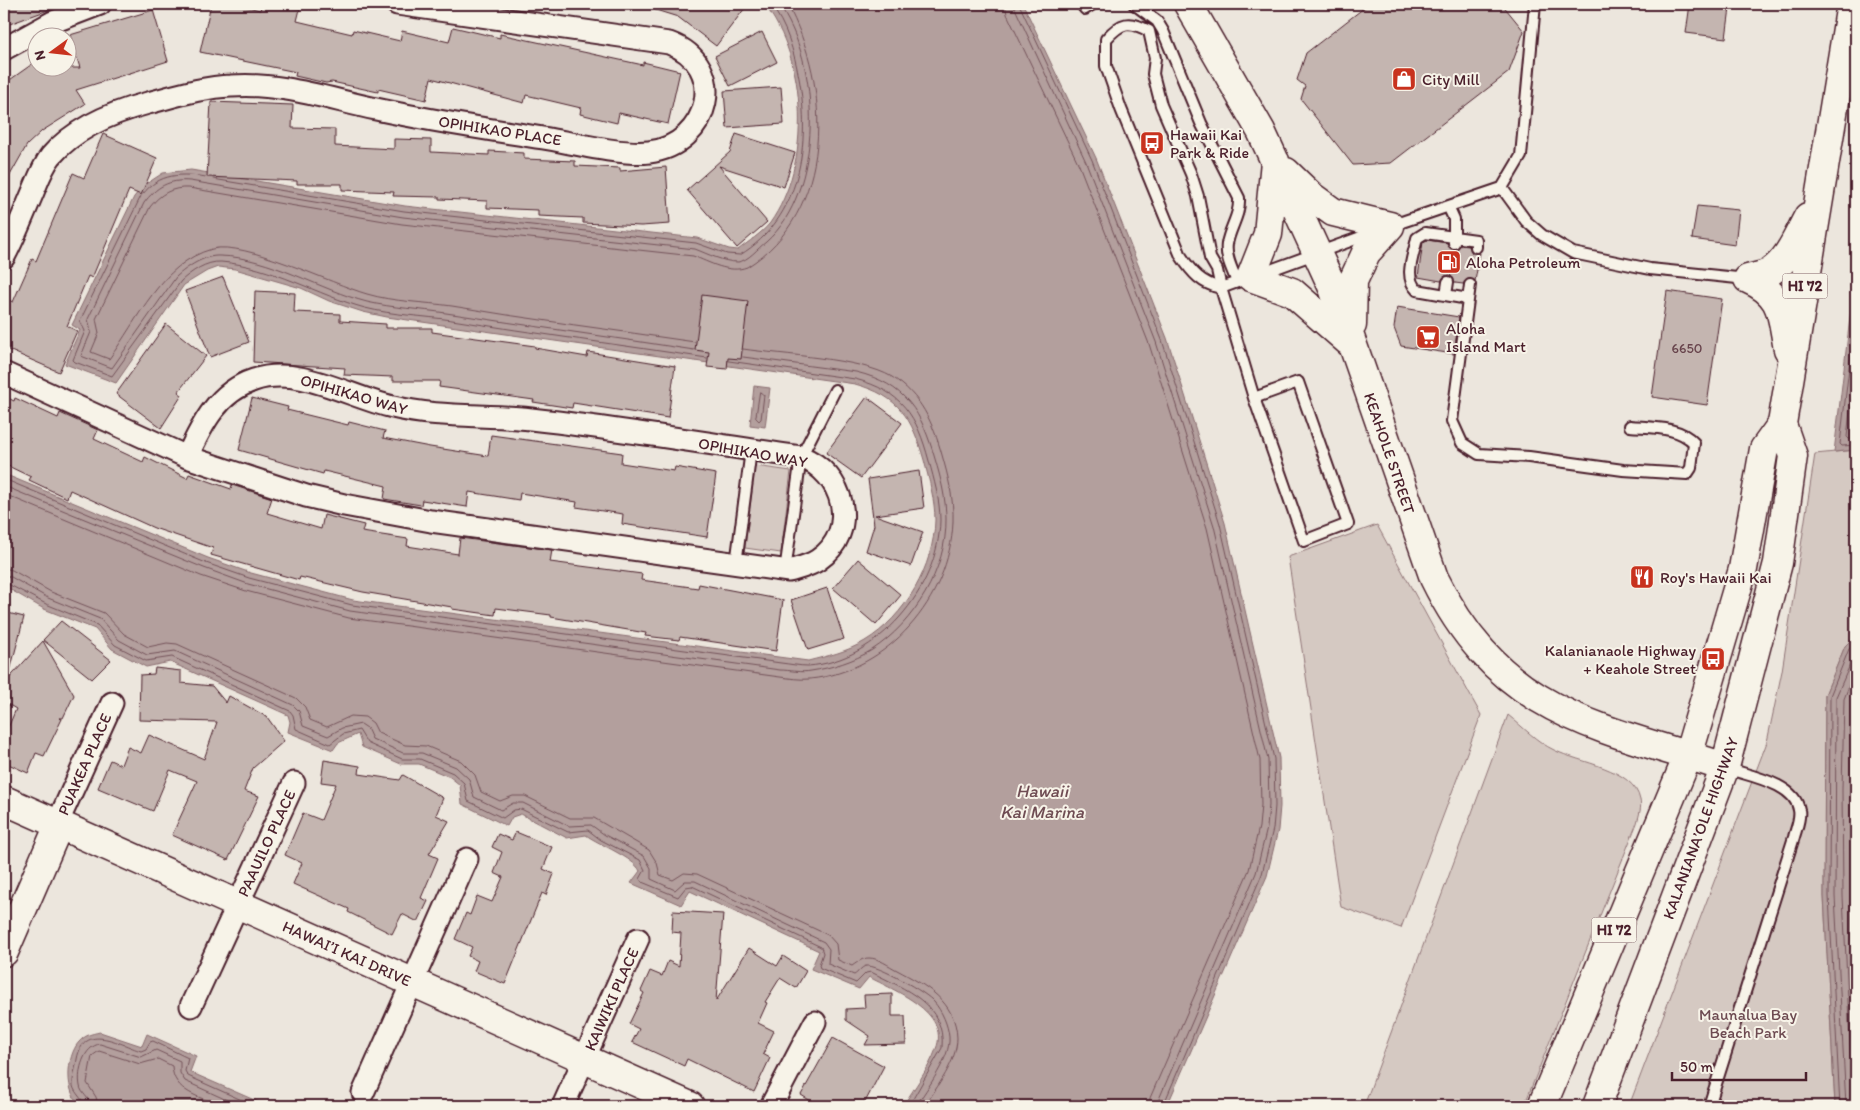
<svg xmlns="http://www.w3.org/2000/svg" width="1860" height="1110" font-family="Itim,sans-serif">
  <rect width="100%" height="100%" fill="#ece6dd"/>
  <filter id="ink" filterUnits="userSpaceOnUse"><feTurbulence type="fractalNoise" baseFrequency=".02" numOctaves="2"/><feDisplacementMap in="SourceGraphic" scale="10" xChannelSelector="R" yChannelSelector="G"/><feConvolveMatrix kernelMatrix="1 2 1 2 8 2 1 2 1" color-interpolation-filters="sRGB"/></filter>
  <g filter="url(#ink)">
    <!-- green -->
    <path fill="#d5c9c2" stroke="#907476" d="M1856,450v185l-11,11 -20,49 -1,201 11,210h-206l138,-364 15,-71 33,-217z
      M755,466l36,5 -10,82 -36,-5z
      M1377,525l104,190 -80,213 -60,-21 -53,-350z
      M1508,715c15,12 29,27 46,35 25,13 80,18 86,50 2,7 -1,15 -3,23l-113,283h-160z"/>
    <!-- water -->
    <path fill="#b39f9d" stroke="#896c6f" d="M764,4h259l73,154 71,180 58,185 54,235 1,48 -2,24 -11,46 -100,230h-264c11,-18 26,-37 33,-57 15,-37 -43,-59 -67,-72l-10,12 -48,-20 8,-18 -129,-60 -9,14 -50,-22 9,-12c-6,-13 -40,-26 -54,-36l-19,3 -46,-24 -9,3 -5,9 -45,-22 -2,-19 -10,-8 -31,-13h-18l-39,-17 -4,-13 -20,9 -5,7 -45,-18 2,-10 -2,-7 -118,-53 -24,5 -34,-18 -17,-20 -51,-20 -40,-23v-112l204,84 43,15 102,27 455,61c19,-5 39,-9 57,-20 40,-24 69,-75 70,-121 0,-20 -6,-40 -11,-60 -12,-42 -25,-64 -69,-76l-468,-67 -24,-5 -34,-11 -28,-13 -66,-19 -17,-2 -11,4 -23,14 -68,98 -51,-19 15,-34 -8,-5 62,-128 9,-11 20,-13 28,-3 214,36 292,32 32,11 9,1c10,-8 24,-17 32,-27 42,-59 38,-163 -6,-219z
      M1856,267v183l-22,2z
      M754,386l16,2 -5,39 -15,-2z
      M1856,635v471h-21l-11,-210 1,-201 20,-49z
      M100,1032l42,14 5,-12 49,22 -6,16 78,34h-186c-18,-11 -16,-50 -3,-64 6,-7 12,-8 21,-10z"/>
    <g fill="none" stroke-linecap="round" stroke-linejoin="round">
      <!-- shore -->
      <path stroke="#745259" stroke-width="1" d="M1005,4l2,10 72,151 70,179 58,184 53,232 1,45 -2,22 -10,43 -99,228 -1,8
        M1013,4l73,158 70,180 58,184 54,234 1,45 -2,23 -11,45 -100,233
        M1019,4l73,156 70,180 58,184 54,235 1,47 -2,23 -11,45 -99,232
        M213,179l191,32 292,32 31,11 13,1c61,-37 71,-112 59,-177 -5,-26 -12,-53 -29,-74
        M143,194c16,-21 39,-21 63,-17
        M141,196l-61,125 5,10 -12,29 2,2 37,14 69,-95c10,-9 25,-20 40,-19 51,4 96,33 144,46 28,7 58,8 87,12 85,14 170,25 255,38
        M1856,308l-16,136 2,2 14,-1
        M695,342c-81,-12 -162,-22 -243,-36 -28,-4 -58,-4 -85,-12 -35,-10 -123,-54 -155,-45 -51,14 -74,71 -103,110l-18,-7 8,-19 -3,-14 54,-112c10,-13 22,-20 39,-19l213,36 291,32c16,6 36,18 54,11 88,-55 85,-181 40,-263
        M694,350c-83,-13 -165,-24 -248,-37 -26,-4 -53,-5 -79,-11 -47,-12 -97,-45 -147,-46 -16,-1 -33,11 -44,21l-64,91 -31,-12 10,-24 -3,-13 56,-116c12,-16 25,-24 46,-22l213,36 292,32c13,5 28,13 43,13 10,-1 20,-14 28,-20 58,-51 56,-179 12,-238
        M1856,359l-9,78 2,2h7
        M760,392l4,3 -3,24 -2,2 -3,-3z
        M4,479l202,84 43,15 103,27 429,58c9,1 18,3 27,3 70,-5 131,-77 132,-146 0,-20 -6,-40 -11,-59 -12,-45 -27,-70 -74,-82l-126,-18
        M4,486l200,82 44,16 102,27 430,59c10,0 21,3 31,1 20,-3 43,-10 61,-21 42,-27 75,-81 74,-131 0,-20 -5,-40 -11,-60 -13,-46 -29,-75 -79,-87l-113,-15
        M4,494l197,82 45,15 103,27 431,59c9,1 20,3 30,2 78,-8 140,-80 143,-157 1,-23 -5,-46 -11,-67 -9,-32 -21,-60 -50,-78 -32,-19 -110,-22 -149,-28
        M4,568l8,2 39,22 53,21 20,21 24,13 19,-4 10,1 119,54 9,9 5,13 17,7 24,-11 14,1 8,6 5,10 27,12 21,1 35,15 14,14 6,17 19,9 13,-5h12l45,22h24l55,32 8,13 3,12 13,5 11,-7 13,1 131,61 8,9 2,16 14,6c6,-4 10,-8 17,-8 10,0 20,8 28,12 28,15 59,31 60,68 0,24 -20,48 -32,68
        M4,576l7,1 37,21 52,21 19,21 28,15 28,-4 118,54 6,6 4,15 25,10 14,-8 19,-4 6,4 5,11 31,14h19l34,14 13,12 5,18 27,13 12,-7h10l46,23 22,-1 14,10 39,21 7,12v11l24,11 10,-9h10l129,61 5,7 -1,15 26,11c4,-2 7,-8 12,-9 11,-2 61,27 68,36 8,9 14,23 15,35 2,21 -22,51 -33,69
        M4,582l42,22 51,21 18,20 31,16 26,-4 118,54 3,4 3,14 34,15 13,-10 16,-4 8,13 35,16h18l33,14 11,10 4,18 35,17 11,-8 7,-1 47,23 20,-2 13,10 39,20 5,10 -5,9 2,3 36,15 8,-10 6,-1 129,61 2,6 -4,12 1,3 36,15 10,-10 5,-1c34,17 75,32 71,76l-33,58
        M84,1106c-1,-8 -9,-12 -11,-20 -1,-8 3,-19 4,-27 7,-37 42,-15 64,-8l5,-2 4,-7 3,-1 35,17 -3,13 3,5 67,30
        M90,1106c0,-9 -9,-12 -10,-20 -3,-15 4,-40 20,-42l41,13 15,-7 24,11v12l5,8 55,25
        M98,1106l-2,-9 -9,-14 5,-27 7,-5 41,13 18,-5 14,7c1,26 28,31 50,40
        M1840,1106l-11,-210 1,-200 19,-47 7,-7
        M1846,1106l-11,-210 1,-199 20,-46
        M1853,1106l-10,-210 -1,-106 2,-91 12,-31"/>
    </g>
    <!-- building -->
    <path fill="#c4b5b0" stroke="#4a1f2b" d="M4,4h58v1l-58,21z
      M211,4h24l25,6 2,-6h12l26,5 -3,12 55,13 1,-4 47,11 2,-10 47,11 4,-15 47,11v-4l143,31v-3l37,9 -12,53 -49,-11 -2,10 -37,-9 1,-6 -55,-13 -2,8 -93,-25 -5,22 -48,-11v3l-46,-10 -6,1 -31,-7 1,-4 -96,-20z
      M647,4h101l-32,42 -38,-29 -32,-10z
      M1369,4h133l22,27 -15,41 -118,91 -38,2 -52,-66 4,-13 -8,-6 9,-27z
      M1690,4l40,4 -4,30 -40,-5z
      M153,10l15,51 -92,29 9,14 -43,27 -15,14 -23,41v-102l34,-24v8h42l-10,-33z
      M762,32l15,30 -47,24 -15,-30z
      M781,87l3,37 -57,4 -3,-37z
      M211,102l82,3 -1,23 43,1v17l59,3v-10l37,1v12l58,3v-4l35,2v6l51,2v5l45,2v3l46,-4 4,57 -29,2 -58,-3v-5l-45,-2v-6l-51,-2v-7l-48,-2v-2l-46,-1 1,-4 -52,-2v-6h-45v-3l-90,-4z
      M103,134l54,24 -16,37 -12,-5 -37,88 -4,-2 -21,50 10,5 -18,41 -55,-24v-50l9,4 19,-43 4,2 37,-88 11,5z
      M736,134l59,19 -11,34 -65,-21 48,56 -30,26 -50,-58 43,-38z
      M1697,206l42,4 -4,35 -43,-6z
      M1427,240l20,3 7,7 6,-5 9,1 3,7h8l-5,28 -7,-2 -5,5 -8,-1 -5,-8 -5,1 -4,5 -23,-4 5,-35z
      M223,277l26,65 -39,15 -25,-66z
      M255,291l40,2 -1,19 46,2v7l46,3v4h46v4l103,14v2l52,9 1,-5 87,14 -7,52 -95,-15 -1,5 -39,-6 1,-2 -95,-13 1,-6h-47v-4l-49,-2 1,-7 -92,-6z
      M1667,291l55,8 -15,106 -55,-8z
      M702,295l46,6 -7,58 -13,-1 -1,11 -20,-2 2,-15 -14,-2z
      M1397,307l62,10 -5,37 -53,-8 -7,-18z
      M166,324l40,32 -28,36 4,3 -21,33 -45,-34z
      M4,396l10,5 1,-3 43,20 2,-5 38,17 -4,9 49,23 2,-5 42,21 2,-4 42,15 1,-4 40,13 -5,15 54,16 3,-14 40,10 -2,7 46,7 -1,7 51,8 2,-16 92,12 -2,12 92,12 -1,6 57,8 1,-4 84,16 -7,51 -96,-14 -1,3 -34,-4 1,-3 -95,-16v-2l-55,-7 -1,7 -43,-6v-2l-89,-15 -63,-15 -1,3 -88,-25 2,-7 -59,-20 -84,-38 -3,8 -38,-18 2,-3 -27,-13z
      M867,397l35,26 -41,55 -35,-25z
      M252,398l36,9 -1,3 61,15 1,-3 36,9 -2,7 47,9 58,9 3,-21 131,18 -1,10 53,8 1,-4 41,7 -9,63 -85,-13 1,-10 -47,-7 1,-5 -57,-9 -1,7 -50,-8 -2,15 -45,-7 -1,5 -37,-6 2,-13 -62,-15 -1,3 -84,-24z
      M919,471l5,37 -49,7 48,17 -12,34 -45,-15 8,-26 -6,-46z
      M858,559l43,36 -25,30 -43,-37z
      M827,588l17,51 -36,11 -17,-50z
      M4,612l20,5 -15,58 -5,-1z
      M61,621l50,39 -19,19 -49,-39z
      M43,641l31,54 -11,23h-4l3,1 -18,37 -8,-3 -8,20 -24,-11v-25l12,-28 -12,-7v-18z
      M155,668l26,3v12l31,3 14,17 3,-7 38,21 17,24 -31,27 -9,23 15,5 -31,64 -56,-25 25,-54 -27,-11 -17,41 -55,-23 12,-28 11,5 7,-18 13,6 8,-18 55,24 13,-37 -78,-2 1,-45 14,-1z
      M324,760l36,6 -1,8 41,6 3,-5 40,23 -7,17 13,6 -20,33 9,4 -17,40 7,3 -10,21 -16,-8 -10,20 -44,-22 1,-3 -56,-25 9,-21 -17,-8 18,-42 18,7 15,-36 -15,-2z
      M516,832l36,15 -9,22 11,5 -8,21 -4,-2 -37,91 -31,-13 4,-10 -10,-5 4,-9 -17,-8 11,-26 4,2 7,-19 15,6 11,-25 -9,-4 8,-21 -10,-5 6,-13 14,6z
      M673,911l50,3 -7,87 33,-53 28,18 6,-10 23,15 -10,17 -16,-10 -15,24 2,1 -9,20 16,8 -11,23 7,4 -16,34 -67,-33 -3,7 -52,-24 7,-13 -10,-5 15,-31 -3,-2 9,-20 12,5 6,-15 11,5 2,-33 -9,-1z
      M892,994v22h13l1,28 -41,1 5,-9 -24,-16v-11l19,-1 -1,-13z
      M833,1038l51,28 -21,40h-54l2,-5 -10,-6z"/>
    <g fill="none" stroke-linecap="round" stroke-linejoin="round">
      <defs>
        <path id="lane" d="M1081,4l4,5 8,-5
          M1134,4l23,17 6,10 38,92 38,75c1,18 -9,29 -12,46 -2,13 6,27 10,38
          M1502,188l24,33 16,14 31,18 77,16 97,10
          M1449,208l5,11v24
          M1390,226l112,-38 19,-32 14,-152
          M1470,285l-18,136 10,22 17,11 50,3 94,13 64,4 4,-6 3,-25c-15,-17 -43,-15 -64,-17
          M1446,295l2,-13
          M1468,299l-51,-9c-14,-13 -3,-35 0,-52l8,-5 51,7v7
          M1254,398l44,-16 50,142 -44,17 -50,-143 -33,-110 -4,-18 -7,-12 -12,-62 -7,-22 -30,-69 -8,-31 2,-16 -6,-27c-20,-11 -28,-9 -43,8v27l15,43 60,147c11,17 21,28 40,32l154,-56
          M736,564l15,-114
          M785,571l16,-114 34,-67
          M1709,1106l85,-269c2,-8 7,-19 5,-27 -4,-27 -50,-34 -73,-42"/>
        <path id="street" d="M4,49l49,-27 47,-18
          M4,257c11,-21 20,-44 29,-65 5,-12 10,-26 18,-36 24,-28 63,-44 97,-53 27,-7 55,-16 83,-17 49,-4 97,13 145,23 55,12 111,20 167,29 31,5 77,17 106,14 61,-7 81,-87 20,-109l-272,-39
          M4,373l183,84 119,39 38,9 87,16 358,50c10,-3 20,-5 29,-11 42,-29 26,-87 -17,-103 -90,-13 -180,-28 -270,-38 -45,-5 -94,-1 -138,-12 -45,-10 -93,-42 -139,-27 -36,12 -52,44 -67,77
          M57,824l55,-121
          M191,1006l103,-223
          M363,1093l104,-234
          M563,1106l75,-167
          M771,1106l44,-84"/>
        <path id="secondary" d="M1188,4l73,127 72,157 101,290c66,135 161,148 291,189
          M1275,161l-7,73 -17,43 41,15 56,49
          M1286,172l25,24 22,16 57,14
          M1352,325l1,-44 13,-28 24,-27
          M4,800l686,306
          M4,952l55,-127"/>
        <path id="primary" d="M1748,279c7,-2 16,-3 22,-7 19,-12 28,-37 38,-55
          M1748,279c36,16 33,35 40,70
          M1688,756l55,-187 21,-120 18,-25
          M1725,767l53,-204 15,-107 -11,-32 69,-420"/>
        <path id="highway" d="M1542,1106l146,-350
          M1597,1106l128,-339"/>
      </defs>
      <!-- lane casing -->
      <use href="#lane" stroke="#4a1f2b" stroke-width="14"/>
      <!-- street casing -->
      <use href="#street" stroke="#4a1f2b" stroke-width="25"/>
      <!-- secondary casing -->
      <use href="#secondary" stroke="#4a1f2b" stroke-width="31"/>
      <!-- primary casing -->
      <use href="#primary" stroke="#4a1f2b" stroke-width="31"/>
      <!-- highway casing -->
      <use href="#highway" stroke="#4a1f2b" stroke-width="31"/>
      <!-- lane -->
      <use href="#lane" stroke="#f7f3e8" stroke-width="10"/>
      <!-- street -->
      <use href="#street" stroke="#f7f3e8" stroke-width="21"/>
      <!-- secondary -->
      <use href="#secondary" stroke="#f7f3e8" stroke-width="28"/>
      <!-- primary -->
      <use href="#primary" stroke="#f7f3e8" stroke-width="28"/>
      <!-- highway -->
      <use href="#highway" stroke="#f7f3e8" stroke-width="28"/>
    </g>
  </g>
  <!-- icons -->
  <defs>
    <symbol id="shop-square" viewBox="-11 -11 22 22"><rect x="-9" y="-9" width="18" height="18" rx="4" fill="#c8321e" stroke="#f7f3e8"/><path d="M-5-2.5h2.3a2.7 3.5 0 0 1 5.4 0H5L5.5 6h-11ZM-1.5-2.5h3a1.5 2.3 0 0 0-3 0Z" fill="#fff"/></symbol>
    <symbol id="bus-square" viewBox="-11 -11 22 22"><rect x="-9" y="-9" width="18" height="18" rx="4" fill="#c8321e" stroke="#f7f3e8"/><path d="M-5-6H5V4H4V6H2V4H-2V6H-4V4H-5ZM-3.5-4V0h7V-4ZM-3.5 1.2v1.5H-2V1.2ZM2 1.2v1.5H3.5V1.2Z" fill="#fff"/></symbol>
    <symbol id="fuel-square" viewBox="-11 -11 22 22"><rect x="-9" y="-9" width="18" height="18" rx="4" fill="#c8321e" stroke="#f7f3e8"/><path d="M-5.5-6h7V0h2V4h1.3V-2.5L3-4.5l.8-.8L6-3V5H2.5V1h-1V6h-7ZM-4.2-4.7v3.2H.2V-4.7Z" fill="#fff"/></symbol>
    <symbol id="supermarket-square" viewBox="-11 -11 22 22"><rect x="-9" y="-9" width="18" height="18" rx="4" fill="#c8321e" stroke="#f7f3e8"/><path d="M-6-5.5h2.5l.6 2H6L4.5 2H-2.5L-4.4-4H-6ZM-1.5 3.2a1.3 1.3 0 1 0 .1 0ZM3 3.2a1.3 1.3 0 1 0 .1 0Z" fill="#fff"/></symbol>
    <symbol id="restaurant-square" viewBox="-11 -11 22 22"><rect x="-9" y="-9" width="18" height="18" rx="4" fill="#c8321e" stroke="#f7f3e8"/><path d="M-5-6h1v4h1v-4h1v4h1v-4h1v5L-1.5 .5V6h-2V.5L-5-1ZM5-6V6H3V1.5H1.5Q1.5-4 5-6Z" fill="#fff"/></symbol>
  </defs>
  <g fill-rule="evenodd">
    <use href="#shop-square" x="1390" y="65" width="28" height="28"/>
    <use href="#bus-square" x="1138" y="129" width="28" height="28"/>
    <use href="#fuel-square" x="1435" y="248" width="28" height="28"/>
    <use href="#supermarket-square" x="1414" y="323" width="28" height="28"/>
    <use href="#restaurant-square" x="1628" y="563" width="28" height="28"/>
    <use href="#bus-square" x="1699" y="645" width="28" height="28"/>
  </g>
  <g text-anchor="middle" stroke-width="4" stroke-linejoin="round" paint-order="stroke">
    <!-- number labels -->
    <g font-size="14" fill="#68444c">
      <text x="1687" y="353">6650</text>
    </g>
    <!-- shield labels -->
    <g fill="#f7f3e8" stroke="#7e5f64" stroke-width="1">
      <rect x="1782.5" y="273.5" width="45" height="25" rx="4"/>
      <rect x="1591.5" y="917.5" width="45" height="25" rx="4"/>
    </g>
    <g font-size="15" font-weight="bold" fill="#4a1f2b">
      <text x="1805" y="291">HI 72</text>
      <text x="1614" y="935">HI 72</text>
    </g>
    <!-- poi labels -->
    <g font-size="16" fill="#4a1f2b" stroke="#f7f3e8" text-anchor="start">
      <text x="1422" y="85">City Mill</text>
      <text x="1170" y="140">Hawaii Kai<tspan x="1170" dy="18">Park &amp; Ride</tspan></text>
      <text x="1466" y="268">Aloha Petroleum</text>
      <text x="1446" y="334">Aloha<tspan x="1446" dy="18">Island Mart</tspan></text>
      <text x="1660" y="583">Roy's Hawaii Kai</text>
      <text x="1696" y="656" text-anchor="end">Kalanianaole Highway<tspan x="1696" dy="18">+ Keahole Street</tspan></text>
    </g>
    <!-- street labels -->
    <g font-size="16" fill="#4a1f2b" stroke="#f7f3e8">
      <text transform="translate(500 130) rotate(9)" y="6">OPIHIKAO PLACE</text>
      <text transform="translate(354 394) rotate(16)" y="6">OPIHIKAO WAY</text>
      <text transform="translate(753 452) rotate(10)" y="6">OPIHIKAO WAY</text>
      <text transform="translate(1390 453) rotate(71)" y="6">KEAHOLE STREET</text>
      <text transform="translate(84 764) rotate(-66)" y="6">PUAKEA PLACE</text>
      <text transform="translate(1700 828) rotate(-70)" y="6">KALANIANA’OLE HIGHWAY</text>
      <text transform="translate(266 843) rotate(-65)" y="6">PAAUILO PLACE</text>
      <text transform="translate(347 953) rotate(24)" y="6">HAWAI’I KAI DRIVE</text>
      <text transform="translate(611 999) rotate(-66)" y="6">KAIWIKI PLACE</text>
    </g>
    <!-- park labels -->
    <g font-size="16" fill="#6d4a51" stroke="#f7f3e8">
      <text x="1748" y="1020">Maunalua Bay<tspan x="1748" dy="18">Beach Park</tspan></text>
    </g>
    <!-- water labels -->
    <g font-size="18" font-style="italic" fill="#6f4c53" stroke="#f7f3e8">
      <text x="1042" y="797">Hawaii<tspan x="1042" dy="21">Kai Marina</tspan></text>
    </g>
  </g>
  <!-- margin -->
  <rect width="1860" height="1110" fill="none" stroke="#f7f3e8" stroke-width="20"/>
  <rect x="10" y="10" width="1840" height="1090" fill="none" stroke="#4a1f2b" stroke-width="2" filter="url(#ink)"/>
  <!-- north arrow -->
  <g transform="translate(52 52) rotate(255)"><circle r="24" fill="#f7f3e8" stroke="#b29e9c"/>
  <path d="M0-4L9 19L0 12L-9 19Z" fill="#c8321e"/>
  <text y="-8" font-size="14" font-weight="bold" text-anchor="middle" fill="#4a1f2b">N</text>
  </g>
  <!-- scale -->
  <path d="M1672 1072v8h134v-8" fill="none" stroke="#4a1f2b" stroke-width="2.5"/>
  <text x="1680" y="1072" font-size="15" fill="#4a1f2b" stroke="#f7f3e8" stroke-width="4" paint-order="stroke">50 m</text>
</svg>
